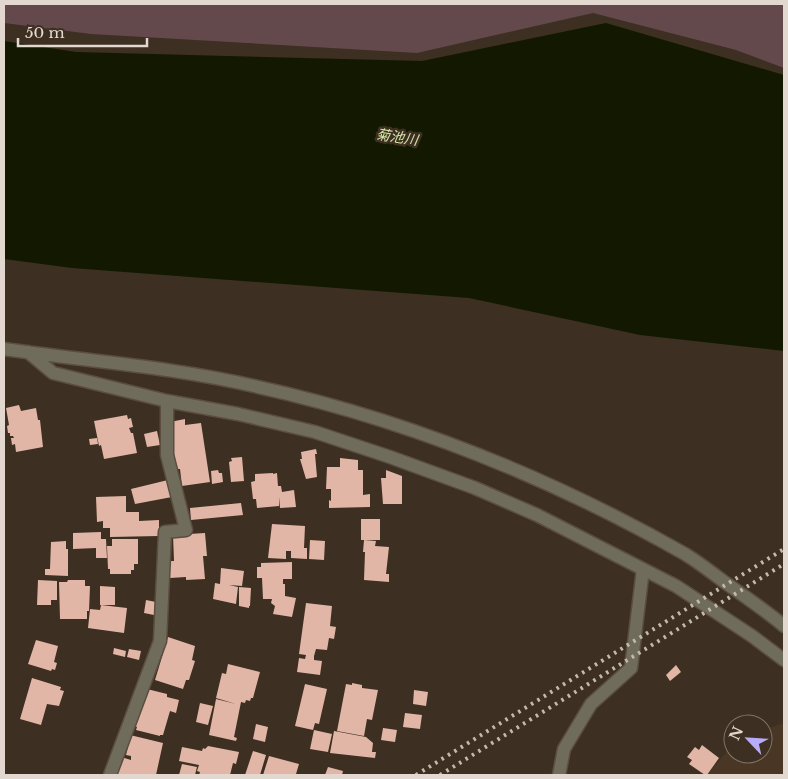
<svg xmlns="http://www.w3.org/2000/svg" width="788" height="779" font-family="'Libre Baskerville','Noto Sans JP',serif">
  <rect width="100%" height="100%" fill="#3d2f21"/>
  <!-- built -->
  <path fill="#493624" d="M784,723v52h-77l26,-31v10h30v-24z"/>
  <!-- green -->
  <path fill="#63494b" d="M4,4h780v64l-48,-18 -143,-37 -176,40 -326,-19 -87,-11z"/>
  <!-- water -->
  <path fill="#121900" d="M606,23l178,52v276l-144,-16 -171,-37 -397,-30 -68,-9v-218l72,11 346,9z"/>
  <!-- building -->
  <path fill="#e2b6a6" d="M19,405l2,6 15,-3 2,12h2l3,27 -27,5 -1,-8 -3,1 -1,-7h3l-1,-2h-3v-3h-2l-1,-7 2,-1 -3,-17z
    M127,415l1,4 3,-1 2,9 -4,1 2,5h2l4,20 -33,6 -3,-14 -2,1 -5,-25z
    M185,419v6l16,-2 9,59 -28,4 -2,-17h-4l-6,-47z
    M157,431l3,14 -13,2 -3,-13z
    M97,438l1,6 -8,1 -1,-6z
    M316,449l1,5h-2l2,23 -11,2 -6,-20h2l-1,-7z
    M242,457l2,24 -13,1 -2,-20 3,-1 -1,-3z
    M340,458l18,2v10h5v25l7,-1v13l-41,1v-8l2,1v-12h-5l1,-22h13z
    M218,470l1,3h3l1,9 -11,2 -1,-13z
    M386,470l16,6v28h-19l-2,-26h5z
    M273,473v1l4,-1 1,13h3l1,6 12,-2 2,17 -16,1 -1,-11v9l-22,2 -1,-9h-3l-2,-17 4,-1v-7z
    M168,480l4,17 -37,7 -4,-15z
    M126,496v16h13v9l20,-1v16l-49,1v-9h-7v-7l-6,1 -1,-25z
    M241,503l2,12 -52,5 -1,-12z
    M361,519h19v21h-19z
    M272,524l33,2 -1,22h3v11l-16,-1v-7h-5v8l-18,-1z
    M101,532v7h5l1,19h-11v-10l-23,1v-16z
    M205,533l2,23h-4l2,23 -19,1v-3l-16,1 -2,-17h6l-1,-26z
    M112,539h26v25h-4v6h-3v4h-21v-5h-2l-1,-23h5z
    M310,540l15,1 -1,19 -15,-1z
    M364,540l12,1 -1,5 14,1 -3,27h3v8l-25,-2 1,-28h-2z
    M66,541v8h2v27l-23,-1v-6h5l1,-27z
    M292,562v17h-9v5h2v12l11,2 -4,19 -19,-3 2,-8 -4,-3 1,-4h-9l-1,-21h-5v-11h4v-4z
    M221,568l23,3 -2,15 -13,-1 9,2 -2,17 -23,-5 2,-16 5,1z
    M38,580l19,1v19h-6v5h-14z
    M68,580h17v6h5l-1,25h-2v8h-27l-1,-37h8z
    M100,586l15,1v18h-15z
    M239,587l12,1 -1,18h-1v2l-10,-2z
    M146,600l10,2 -2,13 -10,-2z
    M306,603l26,3 -2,20 6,1 -2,12 -5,-1 -2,12 -11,-1 -2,7v4l8,1 -2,14 -23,-3 2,-14 6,1 1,-4 -7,-1z
    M101,605l26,3 -3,25 -36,-5 2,-19 10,1z
    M168,637l27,9 -3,14 3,1 -6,19h-3l-3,9 -28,-9z
    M36,640l22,6 -4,16 3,1 -2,7 -3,-1 -1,2 -23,-7z
    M114,648l12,3 -1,6 -12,-3z
    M129,649l12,2 -2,9 -12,-3z
    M228,664l32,8 -7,26h-2l-1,3 -4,-1 -1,3 -4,-1 -7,35 3,1 -1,3 -27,-6 7,-36 20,5 -20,-6 6,-25 4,1z
    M676,665l5,7 -11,9 -4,-6z
    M32,678l29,9 -1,3 4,1 -5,15 -12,-2 -6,21 -21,-6z
    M352,683l10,2v3l16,2 -6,30 -5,-1 -3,17 -27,-5 9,-47 6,1z
    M305,684l22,5 -8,35 -4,-1 -2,7 -18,-4z
    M147,689l20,5v3l12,3 -3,13 -6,-2 -7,24h-3v1l-24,-6 1,-3 -2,-1z
    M414,690l14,2 -2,14 -13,-2z
    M200,703l13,3 -5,19 -12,-3z
    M405,713l17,2 -2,14 -17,-2z
    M256,724l12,3 -3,15 -12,-3z
    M383,728l14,2 -2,12 -14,-2z
    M314,730l18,4 -4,18 -18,-3z
    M334,731l32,6 7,6 -1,9h4l-1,6 -45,-5z
    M130,735l33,8 -7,32h-40l5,-18 10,3v-4l-5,-1 4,-16h-1z
    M702,745l17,13 -12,17h-2l-16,-11 3,-4 -5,-3 8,-10 4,3z
    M208,746l31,6 -3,12 -3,-1 -3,12h-31l1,-3 -3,-1 2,-6 -20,-4 3,-14 20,4 1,-3 2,1z
    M253,751l13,4 -6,20h-15z
    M269,756l30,8 -3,10 4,1h-37z
    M182,764l15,3 -2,8h-16z
    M328,767l15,4 -1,4h-17z"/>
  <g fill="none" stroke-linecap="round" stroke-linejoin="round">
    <defs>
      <path id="minor" d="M4,349c83,12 168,18 250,37 151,33 297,92 431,168 13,8 26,18 38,27 21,15 42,29 61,45
        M28,352l25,21 114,28 71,13 77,18 75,25 85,31 62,27 139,71 76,50 32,24
        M110,775l50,-134 5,-109 21,-2 -19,-75v-54
        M559,775l5,-26 27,-45 40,-36 12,-99"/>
    </defs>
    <!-- minor casing -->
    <use href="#minor" stroke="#5b4d40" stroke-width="15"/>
    <!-- minor -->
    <use href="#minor" stroke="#706c5b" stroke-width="12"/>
    <!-- rail -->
    <path stroke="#c3b9af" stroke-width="4" stroke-dasharray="2.5 5" stroke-linecap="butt" d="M416,775l368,-226
      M440,775l344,-211"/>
  </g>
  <g text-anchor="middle" stroke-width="5" stroke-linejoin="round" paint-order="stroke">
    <!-- water labels -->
    <g font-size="14" font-style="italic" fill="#d5e6a6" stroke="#3d2f21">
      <text transform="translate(397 137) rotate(9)" y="5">菊池川</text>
    </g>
  </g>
  <!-- border -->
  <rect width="788" height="779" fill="none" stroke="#e2d8cf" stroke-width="10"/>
  <!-- north arrow -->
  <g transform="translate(748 739) rotate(295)"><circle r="24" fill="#3d2f21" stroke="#7f7367"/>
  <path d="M0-4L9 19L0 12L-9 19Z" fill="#b8abf7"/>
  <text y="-8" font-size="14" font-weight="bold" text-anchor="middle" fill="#e2d8cf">N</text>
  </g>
  <!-- scale -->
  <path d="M18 38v8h129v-8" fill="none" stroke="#e2d8cf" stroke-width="2.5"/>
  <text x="25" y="38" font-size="15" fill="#e2d8cf" stroke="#3d2f21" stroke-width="4" paint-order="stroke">50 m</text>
</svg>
